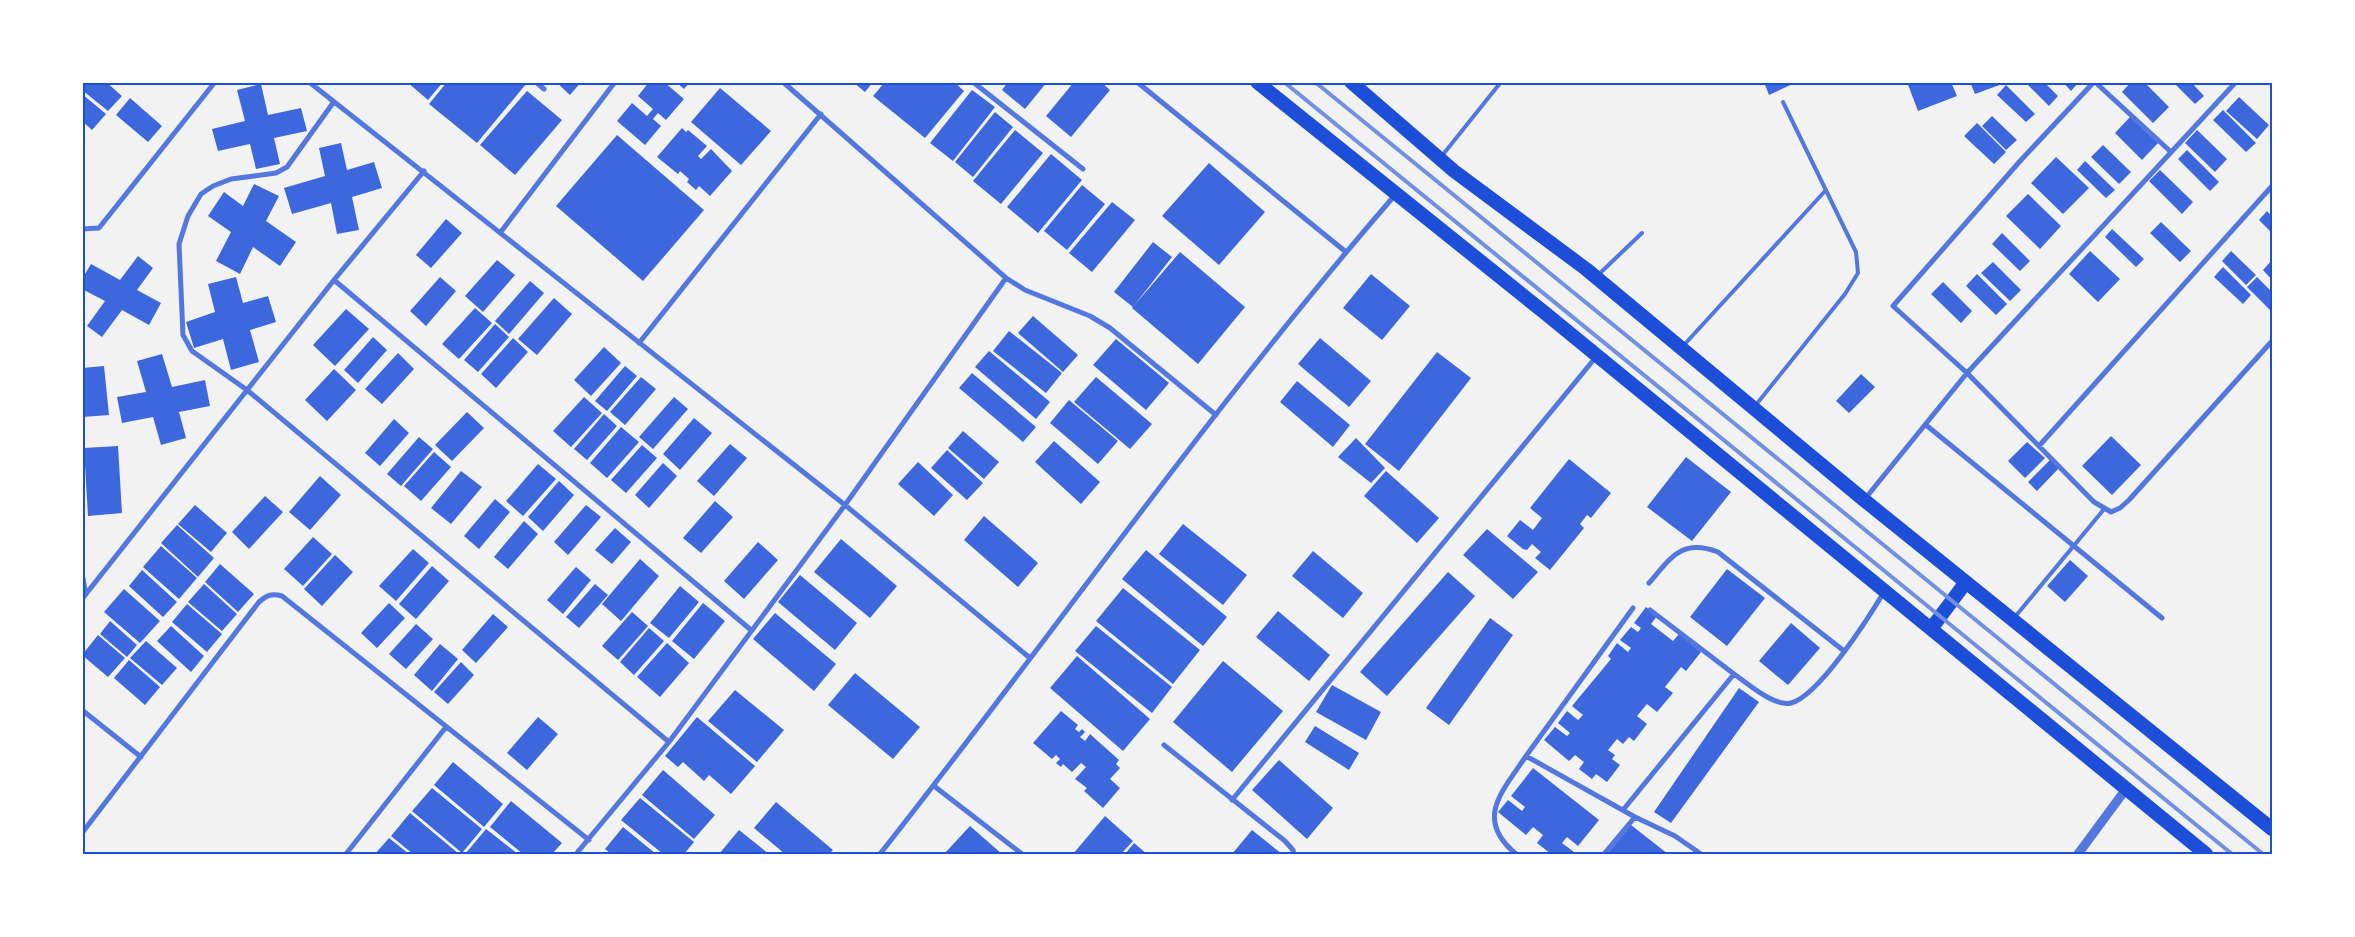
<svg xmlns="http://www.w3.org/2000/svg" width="2355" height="937" font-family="'Exo 2',sans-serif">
  <rect width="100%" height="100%" fill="#f2f2f2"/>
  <!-- building -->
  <path fill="#3d67dc" d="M85,82h21l16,14 -14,15 -26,-21z
    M407,82h36l-15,18z
    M447,82h76l3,2 -49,59 -48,-39z
    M556,82h25l-11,13z
    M649,82h15l20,17 -18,21 -8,-7 -5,6 8,7 -16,19 -28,-24 15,-18 15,13 6,-7 -15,-13z
    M676,82h14l-6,7z
    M853,82h20l-8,10z
    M885,82h69l10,9 -39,47 -52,-42z
    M1008,82h39l-22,27 -23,-19z
    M1074,82h27l9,8 -39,47 -25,-21z
    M1764,82h33l-28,13z
    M1907,82h44l6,14 -39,15z
    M1970,82h35v1l-30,11z
    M2025,82h19l14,14 -9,10z
    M2063,82h16l-8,9z
    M2131,82h13l25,25 -16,16 -31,-31z
    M2173,82h18l13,14 -9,8z
    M261,84l7,31 33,-7 6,23 -33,7 6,26 -24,5 -6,-25 -32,7 -6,-22 33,-8 -8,-31z
    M2006,85l29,29 -9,8 -29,-27z
    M720,88l51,43 -30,34 -50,-43z
    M972,90l23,17 -42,54 -23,-18z
    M527,91l35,29 -47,55 -35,-30z
    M82,94l24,20 -14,16 -10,-9z
    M2239,97l30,28 -12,14 -31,-28z
    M130,98l32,28 -14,16 -32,-27z
    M2223,110l33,33 -10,9 -33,-32z
    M995,112l18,15 -40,50 -18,-15z
    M1992,116l25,24 -11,10 -24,-24z
    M2130,117l28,26 -16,17 -27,-27z
    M1977,123l29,29 -12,12 -30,-28z
    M682,128l4,4 2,-2 19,16 -9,10 3,3 10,-10 21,22 -22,25 -11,-10 -3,4 -9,-8 2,-3 -9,-8 -2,3 -21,-17z
    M1015,130l28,23 -42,51 -28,-23z
    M2197,130l30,29 -12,13 -30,-29z
    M617,135l87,75 -61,71 -87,-75z
    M341,143l6,27 27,-8 8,26 -30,9 7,33 -22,4 -6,-31 -39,11 -8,-26 41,-12 -6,-28z
    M2103,145l28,27 -12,12 -28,-27z
    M2187,150l32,32 -9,9 -32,-32z
    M1051,154l31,26 -44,53 -31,-26z
    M2056,157l33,31 -26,26 -32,-31z
    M2085,161l30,29 -9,8 -29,-28z
    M1209,163l56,49 -46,53 -57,-49z
    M2160,170l33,32 -11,12 -33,-33z
    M254,184l25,12 -13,25 30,21 -16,24 -27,-19 -13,27 -24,-13 15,-29 -23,-16 16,-24 19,14z
    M1082,185l23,19 -38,46 -23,-19z
    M2028,194l33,32 -21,23 -34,-33z
    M1112,202l23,18 -43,52 -23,-19z
    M2267,211l5,6v16l-13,-13z
    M446,219l16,14 -31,35 -15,-13z
    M2161,222l30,29 -11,11 -30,-29z
    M2112,229l32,30 -8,8 -31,-30z
    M2002,233l28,28 -10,10 -28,-27z
    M1153,242l19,15 -39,50 -19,-15z
    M2090,251l30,28 -22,23 -29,-28z
    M2231,251l25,24 -10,10 -24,-24z
    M1180,252l65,55 -47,57 -66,-56z
    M138,256l15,12 -16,22 24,13 -12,22 -27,-15 -20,27 -15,-11 18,-25 -23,-12v-10l9,-15 29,16z
    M497,260l18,15 -32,37 -18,-16z
    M2272,260v20l-9,-10z
    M1993,262l28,28 -11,11 -29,-28z
    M2223,267l28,28 -8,9 -29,-27z
    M1371,274l39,32 -28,34 -39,-32z
    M1977,274l30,30 -11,11 -30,-29z
    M236,277l7,26 25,-7 8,26 -26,8 9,32 -28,8 -8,-31 -29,9 -8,-26 29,-10 -7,-28z
    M440,277l16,14 -30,35 -16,-15z
    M2257,277l15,15v20l-25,-25z
    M530,281l14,12 -35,41 -14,-13z
    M1943,282l29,29 -11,12 -30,-29z
    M554,298l18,16 -35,41 -19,-16z
    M475,308l17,15 -33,36 -17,-15z
    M346,309l23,20 -34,37 -22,-21z
    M1033,316l45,39 -15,17 -45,-39z
    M495,324l14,13 -31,35 -14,-12z
    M1009,331l53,42 -16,20 -53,-42z
    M373,337l14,13 -29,33 -14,-13z
    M513,338l15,14 -32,36 -15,-14z
    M1320,338l51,43 -22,26 -51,-43z
    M1116,339l53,44 -23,27 -53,-45z
    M604,347l17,16 -30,33 -17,-16z
    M989,351l61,51 -14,17 -61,-52z
    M1437,352l34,26 -72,93 -34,-27z
    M398,353l16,16 -32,35 -17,-15z
    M162,354l10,33 33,-7 5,26 -31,6 7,26 -25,7 -8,-28 -31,6 -5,-26 29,-5 -9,-31z
    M104,366l5,49 -27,2v-49z
    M625,366l12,10 -30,35 -12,-10z
    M334,369l22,21 -29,31 -22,-21z
    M972,373l64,54 -13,15 -64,-54z
    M1861,374l14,13 -26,26 -13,-12z
    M641,377l15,12 -31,36 -15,-13z
    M1096,377l56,47 -22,25 -56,-47z
    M1297,381l53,44 -17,22 -53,-45z
    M584,397l18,16 -31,34 -18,-16z
    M674,397l14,12 -35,40 -14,-12z
    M1069,400l49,41 -20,23 -48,-41z
    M467,412l17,16 -32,33 -17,-16z
    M604,414l13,12 -30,34 -13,-11z
    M694,418l18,15 -32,37 -17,-16z
    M394,419l15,14 -29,33 -15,-13z
    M621,427l18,15 -32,36 -17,-15z
    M963,431l36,31 -15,17 -36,-31z
    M2111,436l30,29 -29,30 -30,-29z
    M419,437l14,12 -32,37 -14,-12z
    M1356,438l29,30 -14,15 -33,-26z
    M1054,441l46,41 -19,22 -46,-42z
    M2027,442l18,16 -20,20 -17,-17z
    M730,444l17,14 -33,38 -17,-15z
    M642,445l15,13 -31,35 -15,-13z
    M118,446l4,67 -34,3 -4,-68z
    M947,450l36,33 -16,17 -36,-32z
    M434,452l17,15 -30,34 -17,-15z
    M1686,457l45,35 -39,49 -45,-34z
    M1569,459l42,34 -20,25 -4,-3 -7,9 4,4 -34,42 -15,-12 6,-6 -9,-8 -5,6 -4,-1 -16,-13 13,-16 13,10 9,-12 -12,-10z
    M2050,460l9,8 -22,23 -9,-9z
    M918,462l35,33 -19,21 -36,-32z
    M663,463l14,13 -28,32 -14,-13z
    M538,464l18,15 -33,37 -17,-15z
    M461,471l21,16 -31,37 -20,-16z
    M1386,471l53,47 -22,25 -53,-47z
    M320,476l21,19 -31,35 -21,-18z
    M559,481l15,14 -31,36 -15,-14z
    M265,496l18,16 -34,37 -17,-17z
    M495,499l15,13 -31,37 -15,-13z
    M715,501l18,16 -32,36 -18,-15z
    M195,505l32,28 -16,19 -33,-28z
    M586,505l15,12 -33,38 -14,-13z
    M984,516l54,47 -20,24 -54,-47z
    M524,521l14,13 -30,35 -14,-12z
    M1183,524l64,51 -24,30 -64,-51z
    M177,525l37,33 -16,19 -37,-34z
    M615,528l16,14 -19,22 -17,-14z
    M1487,529l51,43 -25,27 -50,-44z
    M313,537l19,17 -29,32 -19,-17z
    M841,539l56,47 -27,32 -56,-46z
    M758,542l20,18 -34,39 -20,-18z
    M161,546l36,32 -18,21 -36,-32z
    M413,549l16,14 -33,38 -17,-15z
    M1146,550l81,67 -24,29 -81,-67z
    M1313,551l50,42 -20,25 -51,-42z
    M335,555l18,17 -31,34 -18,-17z
    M640,559l19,17 -38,45 -19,-17z
    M2070,560l18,16 -23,26 -18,-16z
    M220,564l34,30 -16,18 -33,-30z
    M432,566l17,15 -33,38 -17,-15z
    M576,567l15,13 -28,34 -16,-14z
    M1727,569l38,29 -38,48 -37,-29z
    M142,570l35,32 -14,15 -34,-31z
    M1448,572l27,24 -88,100 -27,-24z
    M800,575l57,48 -22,27 -57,-48z
    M204,584l33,30 -15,17 -34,-29z
    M595,584l13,11 -29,33 -13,-11z
    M680,586l19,16 -30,36 -19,-15z
    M1123,588l77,62 -27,34 -77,-63z
    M124,589l36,32 -20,22 -36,-31z
    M389,603l16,15 -28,30 -16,-15z
    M703,603l22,18 -31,38 -22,-18z
    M187,604l35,30 -15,18 -35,-30z
    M1646,607l11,9 -6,8 22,17 6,-7 22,18 -15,19 -5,-4 -16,20 8,6 -16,19 -10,-8 -10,12 10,8 -13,17 -5,-4 -6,7 -6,-5 -9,11 7,5 -3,4 8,6 -13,17 -11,-8 -4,5 -13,-10 5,-7 -9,-7 -6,6 -25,-21 11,-13 12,9 3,-3 -12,-10 9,-12 11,9 5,-5 -11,-9 39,-47 -3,-3 9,-13 11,9 3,-4 -11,-8 11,-13 7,5 3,-4 -7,-5z
    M1278,611l52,44 -21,26 -53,-44z
    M632,612l16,14 -30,34 -16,-14z
    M775,613l61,51 -22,27 -61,-52z
    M493,614l15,13 -32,36 -14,-13z
    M1490,618l23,17 -64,90 -23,-17z
    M110,621l27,24 -10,12 -27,-23z
    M1791,623l29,25 -32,37 -29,-24z
    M416,624l17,15 -27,30 -17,-15z
    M171,626l33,30 -13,16 -34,-31z
    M1096,626l76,61 -20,26 -77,-62z
    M649,628l15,13 -30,34 -14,-13z
    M98,635l27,23 -17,19 -26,-22z
    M146,641l31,27 -15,17 -32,-27z
    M667,643l22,20 -29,34 -23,-20z
    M440,644l18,15 -26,32 -18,-16z
    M1077,656l73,63 -27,32 -73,-63z
    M129,660l31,27 -15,18 -31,-27z
    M1223,661l60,50 -51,61 -59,-50z
    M461,662l13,13 -26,29 -14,-12z
    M855,673l65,54 -27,32 -65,-54z
    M1332,685l49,27 -15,28 -50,-28z
    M1739,688l20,14 -88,121 -17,-11z
    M735,690l49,40 -27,32 -49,-41z
    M1061,711l17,14 -3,4 4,3 3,-3 3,3 -5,5 5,4 5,-7 29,26 -3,4 4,4 -10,11 10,9 -17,20 -19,-17 3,-3 -12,-9 11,-12 -5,-4 -9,9 -9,-8 -2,3 -5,-4 4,-4 -4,-4 -4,4 -19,-16z
    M538,717l20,17 -31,36 -20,-17z
    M697,717l58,49 -24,28 -22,-19 -5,6 -21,-19 -5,5 -13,-11z
    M1315,726l44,27 -10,17 -44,-28z
    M1279,760l54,48 -26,31 -55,-49z
    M453,762l50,42 -19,23 -50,-42z
    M1533,768l66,52 -21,26 -11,-9 -5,6 12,9 -3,2h-20l-14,-11 6,-8 -10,-8 -7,8 -28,-23 10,-12 14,11 3,-4 -14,-11z
    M663,770l52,45 -21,24 -52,-44z
    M432,788l50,41 -20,24 -50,-42z
    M640,798l54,44 -10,12h-21l-42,-34z
    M511,801l51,42 -10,11h-29l-33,-27z
    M776,802l57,48 -4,4h-44l-31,-26z
    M410,813l49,41h-46l-22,-18z
    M1105,816l28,25 -12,13h-48z
    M1631,825l37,29h-61z
    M970,826l32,28h-58z
    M623,827l33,27h-45l-6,-5z
    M486,829l32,25 -52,-1z
    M739,830l30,24h-50z
    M1252,830l30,24h-50z
    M389,838l20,16h-34z
    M1134,843l13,11h-22z"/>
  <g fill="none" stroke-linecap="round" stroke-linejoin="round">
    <!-- service -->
    <path stroke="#5277de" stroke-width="4" d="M1441,157l60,-75
      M1597,276l45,-43
      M1683,346l143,-156
      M1755,406l90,-112 13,-21 -2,-21 -73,-150
      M2014,618l91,-110"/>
    <!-- minor -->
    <path stroke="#5277de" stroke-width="5" d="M309,82l536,423 185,153
      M536,82l8,7
      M783,82l223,196 19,12 65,26 20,12 106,87
      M973,82l110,87
      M1137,82l209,170
      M2094,82l-73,78 -128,146 74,67 127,129 17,10 9,-4 9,-8 143,-159
      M2095,82l76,70
      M333,103l-46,64 -11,6 -45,6 -18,7 -12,8 -13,22 -9,28 4,91 9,16 55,39 422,352
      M82,229l17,-1 116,-146
      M500,233l115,-151
      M334,280l417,350
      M639,343l182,-229
      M1926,425l236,193
      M2039,446l233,-260
      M1864,500l103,-127 269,-291
      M82,574l4,20
      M1649,583c22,-25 32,-45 69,-31l126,99
      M82,599l252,-319 90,-109
      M1650,610l84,64
      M82,710l59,47
      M1164,745l121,96 8,9 1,4
      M1526,756l107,-148
      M934,786l88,68
      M1232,800l364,-443
      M1623,810l111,-136c13,9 40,33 57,29 28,-7 78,-86 93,-111
      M82,833l177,-231c8,-7 13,-9 23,-6l307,244
      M346,854l100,-127
      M576,854l93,-112 176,-237 161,-227
      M880,854c172,-218 332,-448 515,-659
      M1516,854c-42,-35 -14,-62 10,-98l109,61 40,19 26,18
      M1604,854l31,-37"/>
    <!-- tertiary -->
    <path stroke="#5277de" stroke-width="9" d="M2078,854l48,-65"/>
    <!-- trunk -->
    <path stroke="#1d4ed8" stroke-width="14" d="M1257,82l288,231 661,541
      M1351,82l103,89 132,98 278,231 408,329
      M1931,629l35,-47"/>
    <!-- rail -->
    <path stroke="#7290e2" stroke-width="4" d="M1284,82l948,772
      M1315,82l948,772"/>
  </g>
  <!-- border -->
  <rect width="2355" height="937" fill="none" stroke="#ffffff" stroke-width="168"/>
  <rect x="84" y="84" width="2187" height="769" fill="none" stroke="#1d4ed8" stroke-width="2"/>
</svg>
